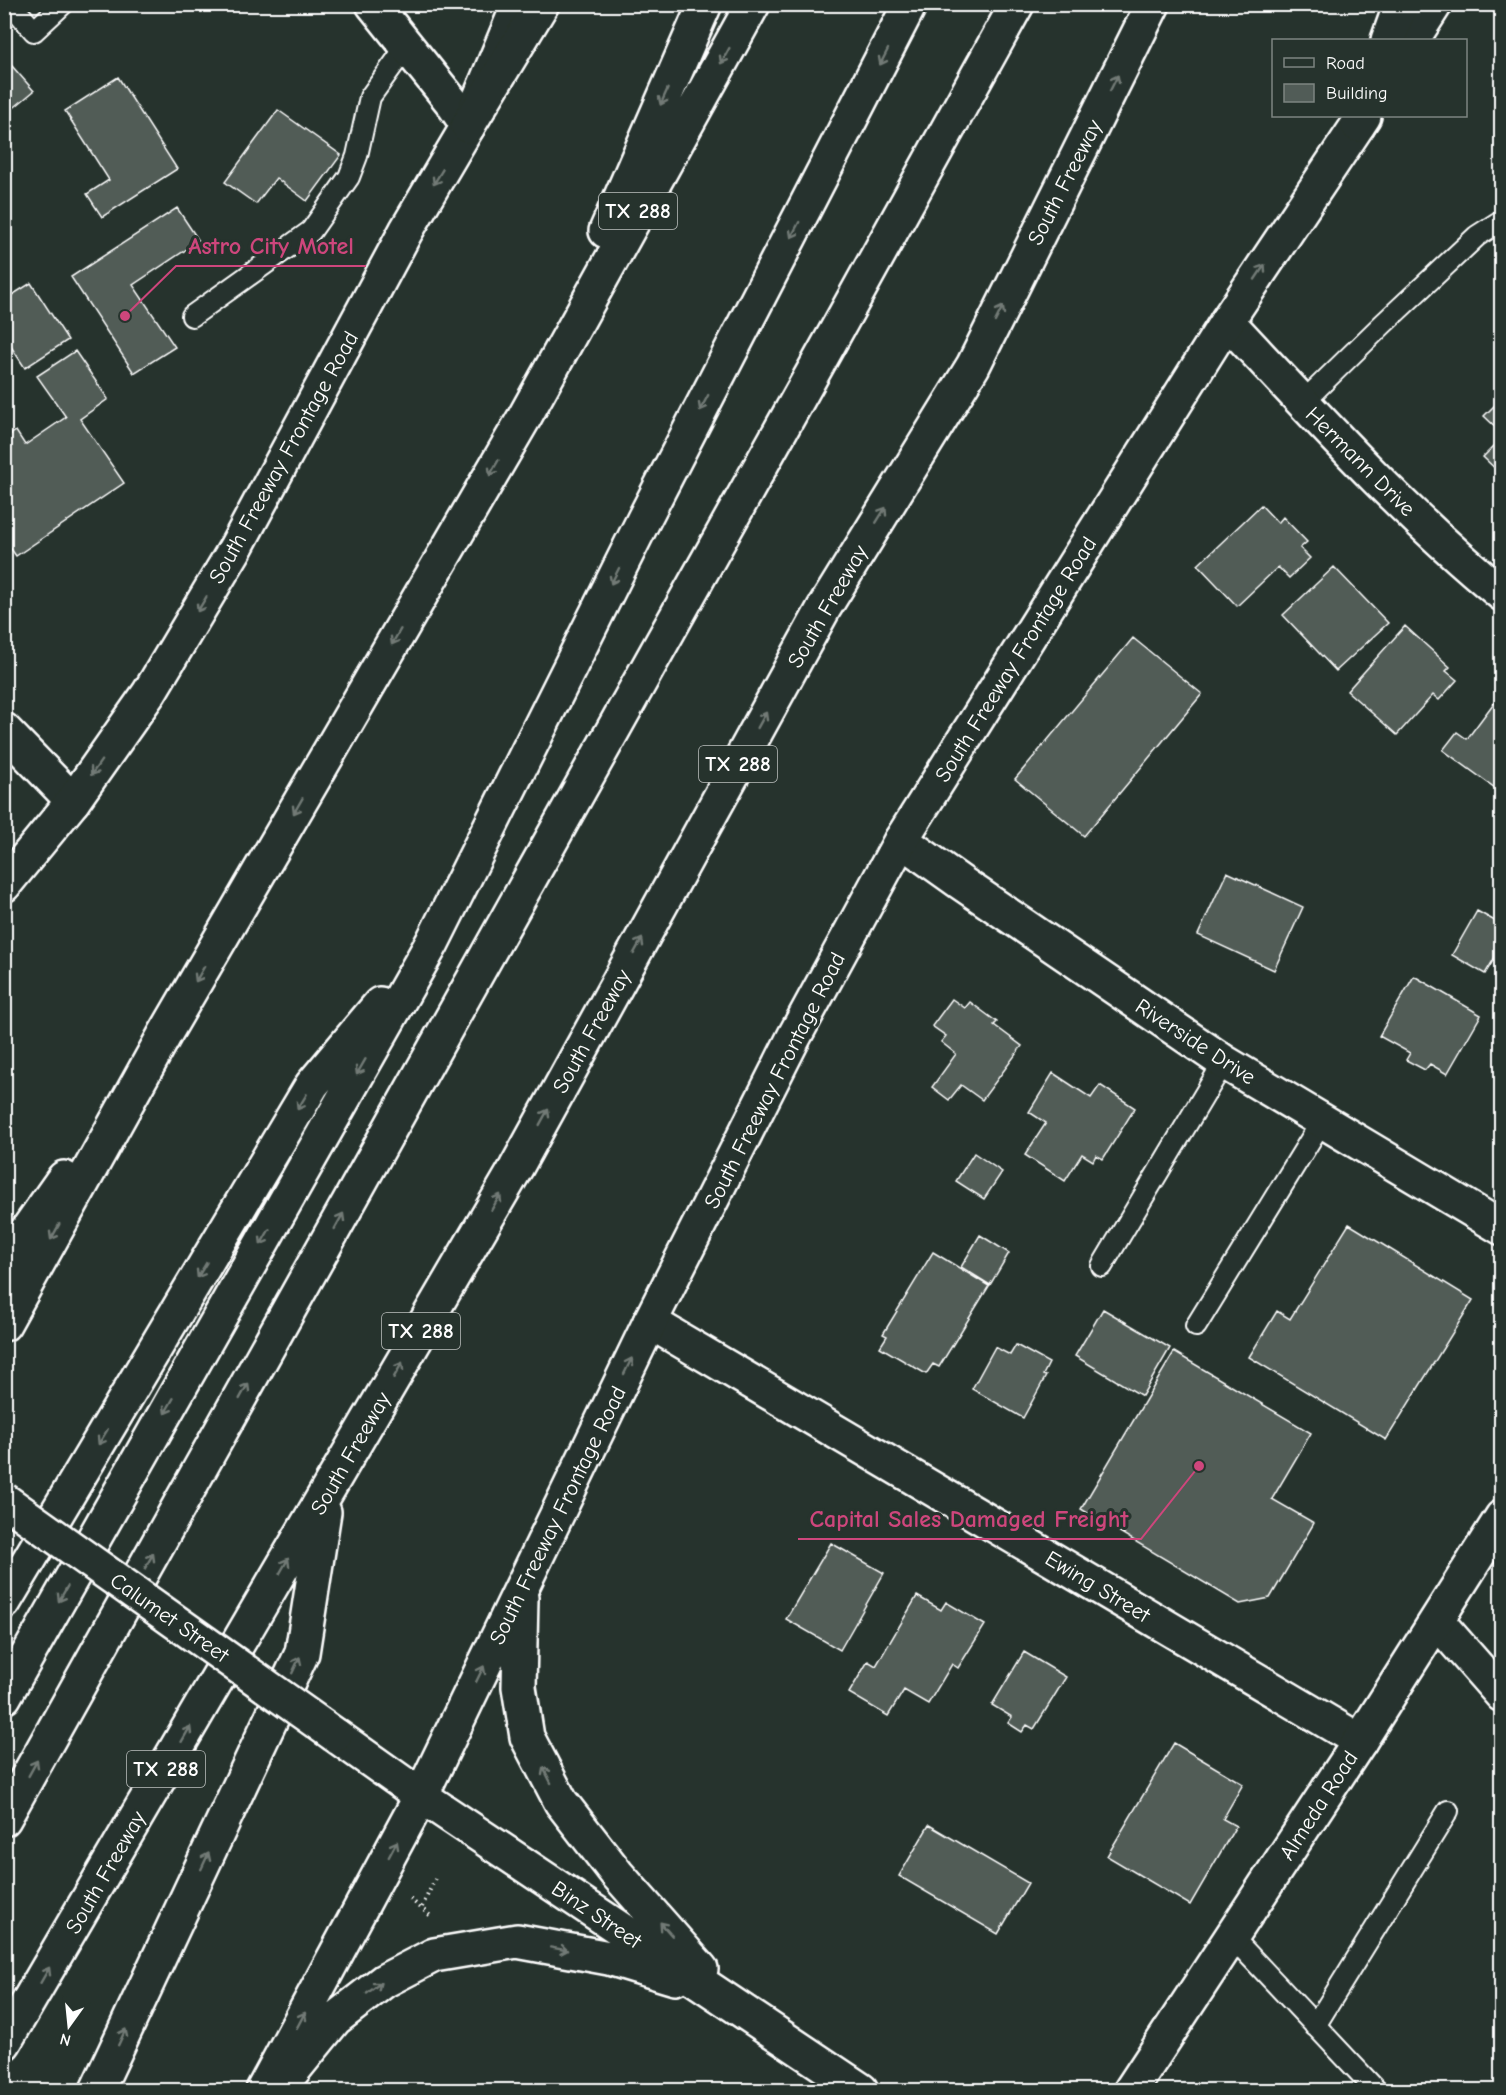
<svg xmlns="http://www.w3.org/2000/svg" width="1506" height="2095" font-family="'Comic Neue',sans-serif">
  <rect width="100%" height="100%" fill="#26332d"/>
  <filter id="ink" filterUnits="userSpaceOnUse"><feTurbulence type="fractalNoise" baseFrequency=".0167" numOctaves="2"/><feDisplacementMap in="SourceGraphic" scale="12" xChannelSelector="R" yChannelSelector="G"/><feConvolveMatrix kernelMatrix="1 2 1 2 8 2 1 2 1" color-interpolation-filters="sRGB"/></filter>
  <g filter="url(#ink)">
    <!-- building -->
    <path fill="#515c57" stroke="#fff" stroke-width="1.5" d="M4,57l30,34 -30,25z
      M118,77l59,92 -75,48 -15,-23 22,-14 -44,-69z
      M278,110l63,45 -34,46 -31,-23 -20,26 -31,-22z
      M177,208l22,33 -66,44 42,62 -41,26 -63,-96z
      M31,283l37,57 -43,28 -21,-32v-36z
      M75,351l33,48 -28,20 44,64 -108,73 -12,-17v-100l12,-8 9,14 41,-28 -29,-41z
      M1502,398v35l-18,-17z
      M1502,438v37l-19,-18z
      M1261,505l17,18 5,-6 24,25 -7,6 10,10 -21,20 -11,-11 -41,39 -39,-41z
      M1334,567l54,56 -52,48 -53,-56z
      M1405,626l45,41 -4,4 11,9 -18,20 -6,-5 -36,40 -50,-44z
      M1133,638l69,56 -118,142 -69,-57z
      M1496,700l6,4v89l-59,-43 14,-18 10,7z
      M1227,872l76,35 -29,63 -76,-35z
      M1477,911l25,14v21l-17,28 -33,-19z
      M1414,976l67,39 -34,59 -17,-10 -5,6 -19,-10 4,-7 -31,-17z
      M952,999l13,9 5,-6 27,20 -3,3 28,21 -40,54 -21,-15 -12,15 -17,-13 24,-33 -15,-12 5,-6 -14,-10z
      M1053,1073l38,25 9,-13 35,23 -32,51 -7,-4 -3,6 -11,-7 -17,27 -40,-26 21,-32 -17,-11z
      M974,1153l28,19 -18,27 -28,-18z
      M1349,1224l124,76 -87,140 -137,-83 28,-46 13,8z
      M980,1235l29,18 -19,32 -29,-18z
      M933,1252l56,34 -50,81 -6,-3 -7,10 -46,-27 7,-11 -4,-2z
      M1103,1309l67,39 -28,48 -67,-40z
      M1016,1345l33,18 -6,12 3,1 -23,42 -51,-29 23,-42 15,8z
      M1174,1352l137,81 -39,66 42,24 -44,75 -30,6 -159,-95z
      M831,1543l53,30 -44,77 -54,-31z
      M917,1596l24,14 5,-8 39,23 -27,43 -6,-4 -24,40 -24,-14 -16,26 -39,-23 19,-32 8,5z
      M1024,1652l42,25 -32,52 -7,-4 -5,7 -14,-9 4,-6 -20,-12z
      M1174,1743l69,41 -20,35 13,7 -46,79 -83,-49z
      M929,1825l99,58 -30,51 -99,-58z"/>
    <g fill="none" stroke-linecap="round" stroke-linejoin="round">
      <defs>
        <path id="lane" d="M11,4l23,27 29,-27
          M192,316l119,-85 38,-54 8,-21 13,-59 36,-50
          M1303,402l80,-78 94,-88 25,-16
          M1102,1266l122,-204
          M1196,1326l126,-205
          M1232,1937l144,153
          M1315,2026l133,-215"/>
        <path id="street" d="M373,4l78,97 17,25
          M1227,321c88,94 175,191 275,273
          M4,730l69,71
          M901,840l59,42 264,180 278,166
          M650,1322l710,419
          M1437,1621l65,74"/>
        <path id="secondary" d="M1412,40l23,-36
          M4,885l69,-84 76,-108 86,-144 171,-318 62,-105 51,-122
          M521,1598l-2,89 8,50 34,65 56,72 84,95
          M335,1735l86,61 440,294
          M287,2078l48,-59 49,-38 50,-26 83,-14 92,17 66,20
          M263,2090l158,-294 229,-474 144,-285 107,-197 326,-519 137,-205"/>
        <path id="primary" d="M1131,2090l229,-349 142,-224"/>
        <path id="highway" d="M1388,40l13,-36
          M1358,125l3,-9
          M468,126l74,-122
          M606,231l99,-227
          M4,1263l60,-85
          M4,1324l161,-290 359,-616 229,-414
          M4,1602l308,-517 68,-81
          M4,1697l428,-754 213,-426 265,-513
          M4,1819l836,-1495 177,-320
          M4,2043l512,-875 308,-560 149,-242 180,-362
          M97,2090l205,-437 22,-141"/>
      </defs>
      <!-- lane casing -->
      <use href="#lane" stroke="#fff" stroke-width="24"/>
      <!-- street casing -->
      <use href="#street" stroke="#fff" stroke-width="38"/>
      <!-- secondary casing -->
      <use href="#secondary" stroke="#fff" stroke-width="38"/>
      <!-- primary casing -->
      <use href="#primary" stroke="#fff" stroke-width="38"/>
      <!-- highway casing -->
      <use href="#highway" stroke="#fff" stroke-width="38"/>
      <!-- path -->
      <path stroke="#fff" stroke-width="4" stroke-dasharray="1.5 4.5" stroke-linecap="butt" d="M410,1899l22,18
        M422,1907l13,-28"/>
      <!-- lane -->
      <use href="#lane" stroke="#26332d" stroke-width="20"/>
      <!-- street -->
      <use href="#street" stroke="#26332d" stroke-width="33"/>
      <!-- secondary -->
      <use href="#secondary" stroke="#26332d" stroke-width="33"/>
      <!-- primary -->
      <use href="#primary" stroke="#26332d" stroke-width="33"/>
      <!-- highway -->
      <use href="#highway" stroke="#26332d" stroke-width="33"/>
      <defs>
        <path id="secondary-bridge" d="M4,1500l331,235"/>
      </defs>
      <!-- secondary-bridge casing -->
      <use href="#secondary-bridge" stroke="#fff" stroke-width="38" stroke-linecap="butt"/>
      <!-- secondary-bridge -->
      <use href="#secondary-bridge" stroke="#26332d" stroke-width="33"/>
    </g>
    <!-- one-way arrows -->
    <defs><path id="oneway-shaft" d="M-6 0H5M1.5-3L5.5 0L1.5 3" fill="none" stroke-width="1.6" stroke-linecap="round" stroke-linejoin="round" transform="scale(1.5)"/></defs>
    <g stroke="#727a76">
      <use href="#oneway-shaft" transform="translate(725 56) rotate(119)"/>
      <use href="#oneway-shaft" transform="translate(884 57) rotate(117)"/>
      <use href="#oneway-shaft" transform="translate(1114 83) rotate(-63)"/>
      <use href="#oneway-shaft" transform="translate(664 97) rotate(114)"/>
      <use href="#oneway-shaft" transform="translate(438 177) rotate(121)"/>
      <use href="#oneway-shaft" transform="translate(795 230) rotate(118)"/>
      <use href="#oneway-shaft" transform="translate(1260 272) rotate(-56)"/>
      <use href="#oneway-shaft" transform="translate(999 314) rotate(-63)"/>
      <use href="#oneway-shaft" transform="translate(704 403) rotate(118)"/>
      <use href="#oneway-shaft" transform="translate(494 468) rotate(120)"/>
      <use href="#oneway-shaft" transform="translate(881 515) rotate(-58)"/>
      <use href="#oneway-shaft" transform="translate(615 576) rotate(117)"/>
      <use href="#oneway-shaft" transform="translate(202 604) rotate(121)"/>
      <use href="#oneway-shaft" transform="translate(396 637) rotate(120)"/>
      <use href="#oneway-shaft" transform="translate(762 720) rotate(-61)"/>
      <use href="#oneway-shaft" transform="translate(96 768) rotate(125)"/>
      <use href="#oneway-shaft" transform="translate(298 806) rotate(120)"/>
      <use href="#oneway-shaft" transform="translate(638 946) rotate(-61)"/>
      <use href="#oneway-shaft" transform="translate(200 974) rotate(120)"/>
      <use href="#oneway-shaft" transform="translate(361 1067) rotate(120)"/>
      <use href="#oneway-shaft" transform="translate(302 1102) rotate(121)"/>
      <use href="#oneway-shaft" transform="translate(544 1117) rotate(-61)"/>
      <use href="#oneway-shaft" transform="translate(496 1202) rotate(-60)"/>
      <use href="#oneway-shaft" transform="translate(339 1221) rotate(-61)"/>
      <use href="#oneway-shaft" transform="translate(55 1232) rotate(119)"/>
      <use href="#oneway-shaft" transform="translate(265 1237) rotate(120)"/>
      <use href="#oneway-shaft" transform="translate(202 1270) rotate(121)"/>
      <use href="#oneway-shaft" transform="translate(628 1366) rotate(-64)"/>
      <use href="#oneway-shaft" transform="translate(398 1370) rotate(-60)"/>
      <use href="#oneway-shaft" transform="translate(244 1391) rotate(-61)"/>
      <use href="#oneway-shaft" transform="translate(169 1406) rotate(120)"/>
      <use href="#oneway-shaft" transform="translate(103 1437) rotate(121)"/>
      <use href="#oneway-shaft" transform="translate(149 1561) rotate(-61)"/>
      <use href="#oneway-shaft" transform="translate(284 1566) rotate(-60)"/>
      <use href="#oneway-shaft" transform="translate(63 1594) rotate(120)"/>
      <use href="#oneway-shaft" transform="translate(296 1665) rotate(-65)"/>
      <use href="#oneway-shaft" transform="translate(480 1674) rotate(-64)"/>
      <use href="#oneway-shaft" transform="translate(186 1734) rotate(-60)"/>
      <use href="#oneway-shaft" transform="translate(33 1768) rotate(-61)"/>
      <use href="#oneway-shaft" transform="translate(547 1775) rotate(-117)"/>
      <use href="#oneway-shaft" transform="translate(393 1849) rotate(-62)"/>
      <use href="#oneway-shaft" transform="translate(205 1861) rotate(-65)"/>
      <use href="#oneway-shaft" transform="translate(666 1929) rotate(-131)"/>
      <use href="#oneway-shaft" transform="translate(559 1949) rotate(10)"/>
      <use href="#oneway-shaft" transform="translate(45 1975) rotate(-60)"/>
      <use href="#oneway-shaft" transform="translate(374 1988) rotate(-38)"/>
      <use href="#oneway-shaft" transform="translate(301 2020) rotate(-62)"/>
      <use href="#oneway-shaft" transform="translate(122 2037) rotate(-65)"/>
    </g>
  </g>
  <g text-anchor="middle" stroke-width="6" stroke-linejoin="round" paint-order="stroke">
    <!-- shield labels -->
    <g fill="#26332d" stroke="#bec2c0" stroke-width="1.5">
      <rect x="599" y="193" width="78" height="36" rx="4.5"/>
      <rect x="699" y="746" width="78" height="36" rx="4.5"/>
      <rect x="382" y="1313" width="78" height="36" rx="4.5"/>
      <rect x="127" y="1751" width="78" height="36" rx="4.5"/>
    </g>
    <g font-size="21" font-weight="bold" fill="#fff">
      <text x="638" y="218">TX 288</text>
      <text x="738" y="771">TX 288</text>
      <text x="421" y="1338">TX 288</text>
      <text x="166" y="1776">TX 288</text>
    </g>
    <!-- street labels -->
    <g font-size="22" fill="#fff" stroke="#26332d">
      <text transform="translate(1064 182) rotate(-63)" y="8">South Freeway</text>
      <text transform="translate(283 457) rotate(-61)" y="8">South Freeway Frontage Road</text>
      <text transform="translate(1361 461) rotate(45)" y="8">Hermann Drive</text>
      <text transform="translate(827 606) rotate(-60)" y="8">South Freeway</text>
      <text transform="translate(1015 659) rotate(-58)" y="8">South Freeway Frontage Road</text>
      <text transform="translate(591 1031) rotate(-61)" y="8">South Freeway</text>
      <text transform="translate(1196 1041) rotate(33)" y="8">Riverside Drive</text>
      <text transform="translate(774 1080) rotate(-63)" y="8">South Freeway Frontage Road</text>
      <text transform="translate(350 1453) rotate(-60)" y="8">South Freeway</text>
      <text transform="translate(557 1515) rotate(-64)" y="8">South Freeway Frontage Road</text>
      <text transform="translate(1098 1586) rotate(31)" y="8">Ewing Street</text>
      <text transform="translate(170 1617) rotate(35)" y="8">Calumet Street</text>
      <text transform="translate(1318 1805) rotate(-57)" y="8">Almeda Road</text>
      <text transform="translate(105 1872) rotate(-60)" y="8">South Freeway</text>
      <text transform="translate(597 1914) rotate(34)" y="8">Binz Street</text>
    </g>
  </g>
  <!-- callouts -->
  <path fill="none" stroke="#ce467c" stroke-width="2" d="M125 316L176 266H366M1199 1466L1141 1539H798"/>
  <g fill="#ce467c" stroke="#26332d" stroke-width="2">
    <circle cx="125" cy="316" r="6"/>
    <circle cx="1199" cy="1466" r="6"/>
  </g>
  <g font-size="24" text-anchor="middle" font-weight="bold" fill="#ce467c" stroke="#26332d" stroke-width="6" stroke-linejoin="round" paint-order="stroke">
    <text x="271" y="254">Astro City Motel</text>
    <text x="969" y="1527">Capital Sales Damaged Freight</text>
  </g>
  <!-- margin -->
  <rect width="1506" height="2095" fill="none" stroke="#26332d" stroke-width="24"/>
  <rect x="12" y="12" width="1482" height="2071" fill="none" stroke="#fff" stroke-width="2" filter="url(#ink)"/>
  <!-- legend -->
  <rect x="1272" y="39" width="195" height="78" fill="#26332d" stroke="#7d8581" stroke-width="1.5"/>
  <rect x="1284" y="58" width="30" height="9" fill="#26332d" stroke="#7d8581" stroke-width="1.5"/>
  <text x="1326" y="69" font-size="18" fill="#ffffff">Road</text>
  <rect x="1284" y="84" width="30" height="18" fill="#515c57" stroke="#7d8581" stroke-width="1.5"/>
  <text x="1326" y="99" font-size="18" fill="#ffffff">Building</text>
  <!-- north arrow -->
  <g transform="translate(69 2026) rotate(195)" stroke="#26332d" stroke-width="4.5" paint-order="stroke">
  <path d="M0-4.5L10 22L0 15L-10 22Z" fill="#ffffff"/>
  <text y="-9" font-size="16" font-weight="bold" text-anchor="middle" fill="#ffffff">N</text>
  </g>
</svg>
